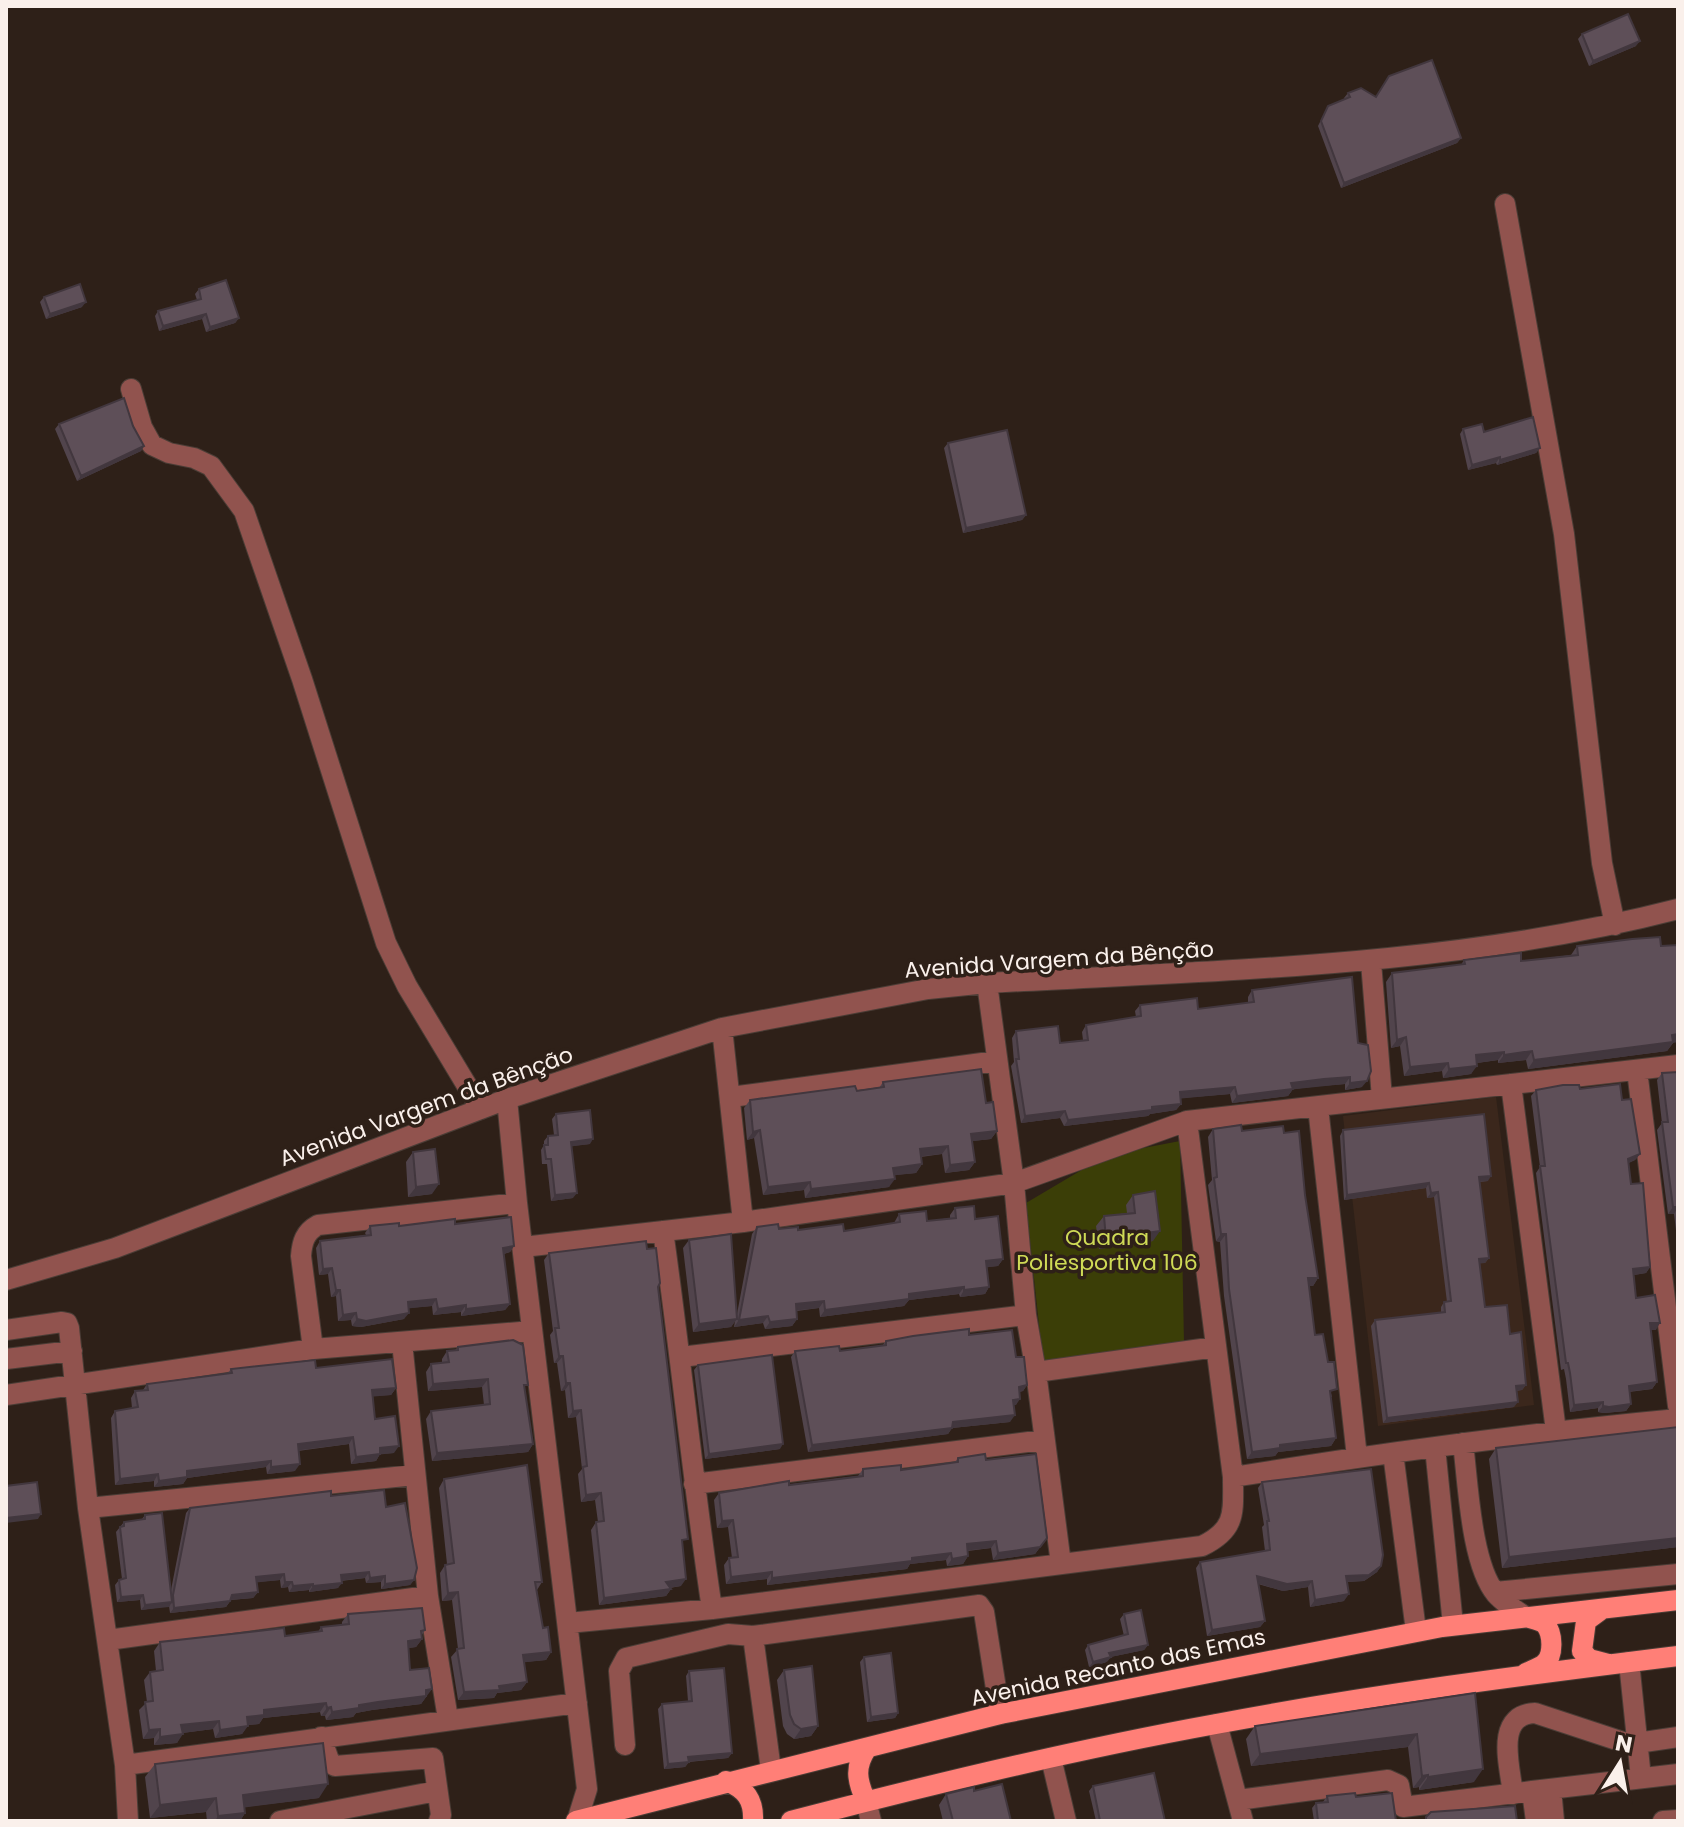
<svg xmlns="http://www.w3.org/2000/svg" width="1684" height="1827" font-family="Poppins,sans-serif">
  <rect width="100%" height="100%" fill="#2e2018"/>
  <!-- built -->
  <path fill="#3b271c" d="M1496,1097l38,308 -156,21 -35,-310z"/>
  <!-- green -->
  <path fill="#3b3e07" d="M1180,1141l4,202 -141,19 -17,-159 81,-48z"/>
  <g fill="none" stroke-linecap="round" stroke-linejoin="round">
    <defs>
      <path id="minor" d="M1505,204l59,330 38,329 13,62
        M131,389l11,38 10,18 17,8 25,5 17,8 33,45 58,168 84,264 21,43 74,123
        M1371,962l11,136
        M987,983l27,200 12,132 10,57 25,192
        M722,1028l21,194
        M1637,1070l41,336
        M1511,1084l45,347
        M731,1097l266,-36
        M507,1099l10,104 70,586 -10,32
        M1318,1107l39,350
        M663,1231c18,126 30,252 49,378
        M523,1247l220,-25 271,-39 173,-62 491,-56
        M6,1280l109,-32 392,-149 215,-71 206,-39 59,-6c231,-13 466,-16 691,-74
        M6,1330l56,-8 5,1 2,5 19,180 37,257 3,56
        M402,1342l26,254 20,123
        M313,1349l-12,-93c1,-14 4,-24 17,-31l199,-22
        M681,1357l345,-42
        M6,1359l66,-8
        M1036,1372l180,-25
        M6,1395l307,-46 219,-18
        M1463,1443c5,40 8,121 33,151 8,9 19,16 30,23
        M1435,1447l18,178
        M1393,1453l23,178
        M1233,1477c148,-24 296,-44 445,-58
        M694,1484l350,-44
        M88,1508l327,-33
        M1495,1592l183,-18
        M568,1623l144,-14 490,-63c35,-17 31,-34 31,-69l-46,-356
        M108,1640l320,-44
        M1629,1662l12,116
        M1217,1724l26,97
        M321,1737l9,26 5,3 98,-8 8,57 -2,6
        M625,1745l-6,-74 7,-13 102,-24 25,2
        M1051,1758l15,63
        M125,1765l452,-62
        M771,1770l-18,-134 226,-31 5,7 16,102
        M1551,1789l3,32
        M1532,1791l146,-17
        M1513,1794c-3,-28 -19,-79 22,-81l88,29 14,1 41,-6
        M1238,1800l150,-20 11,5 4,22 129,-16 4,30
        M866,1801l5,20
        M280,1821l157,-30
        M1663,1821l15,-1"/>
      <path id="major" d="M1601,1610l-15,11 -4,30 7,8 19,5
        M1526,1617c6,2 14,3 19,7 8,9 9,31 0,39 -4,4 -13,7 -19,10
        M726,1781c20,8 28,19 27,40
        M866,1801c-9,-20 -12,-34 1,-53
        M576,1821l424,-107 442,-87 236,-27
        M791,1821c141,-37 282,-71 425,-97 153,-29 308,-49 462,-68"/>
    </defs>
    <!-- minor casing -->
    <use href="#minor" stroke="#4b3d36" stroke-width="22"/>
    <!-- major casing -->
    <use href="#major" stroke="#4b3d36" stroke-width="22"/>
    <!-- minor -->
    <use href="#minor" stroke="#91534e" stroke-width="20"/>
    <!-- major -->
    <use href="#major" stroke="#ff7f77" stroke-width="20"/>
  </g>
  <!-- wall -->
  <path fill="#51444c" d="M1582,34l54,12 -47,20 -11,-27z
    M1348,93l28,3 85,42 -4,5 -116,45 -23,-62 10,-20 17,-7 -1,-1z
    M199,289l40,29 -4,5 -29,9 -4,-13 -43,12 -4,-15 3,-5 39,-11 -2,-6z
    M44,297l38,10 -36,12 -6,-17z
    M59,424l85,22 -3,5 -64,30 -22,-52z
    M1463,429l21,3 56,16 -4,5 -39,12 -1,-2 -28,7 -8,-36z
    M948,443l78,72 -4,5 -59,13 -19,-85z
    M1577,946l96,97 -6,8 -139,18 -2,-9 -28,3v-3l-21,3 -6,11 -28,4 -1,-7 -38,5 -4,-30 -9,2 -5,-66 6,-9 69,-8 3,-5 57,1 50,-6z
    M1252,990l110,97 -17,3v-6l-25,2 -27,3 -5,7 -56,7 -2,-9 -49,4v6l-5,6 -26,4 -2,2 -84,10 -4,-8 -39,5 -10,-57 3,-4 -2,-24 4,-7 44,12 23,-3 -1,-8 4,-7 50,-8 -1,-6 5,-6 58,4 50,-6v-6z
    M1678,1072v175l-4,-33h-6l-11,-84 5,-7 -5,-43 5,-7z
    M883,1082l103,21 11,28 -6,8 -19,2 3,21 -6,8 -24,3 -3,-19 -21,3 1,7 -6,9 -22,2 -5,12 -84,11 -1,-8 -41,5 -9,-57 -7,2 -3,-32 6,-8 129,-12z
    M1580,1089l42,11 18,54 -5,6 -7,3 3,21 19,83 -4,6 -12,2 2,23 20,32h-5l6,52 -5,7 -23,3 2,12 -5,7 -22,2 -6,-1v-4l-28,4 -4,-33 -2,-10 -3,1 -25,-197 4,-6 -9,-71 5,-6z
    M556,1114l34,30 -19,2 2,52 -22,3 -4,-37h-5l-1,-14 3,-5v-4l4,-5 6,-1 -2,-16z
    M1213,1129l71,4 21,62 13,83 -5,8h-4l6,49 17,62h-1l5,41 -5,8 -53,6 -3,4 -28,3 -23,-163 -4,-54 -4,-1 -8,-56 4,-5 -4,-43z
    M1343,1130l145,51 -8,1 9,76 -4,5h-5l5,44 25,27 16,51 -4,5 -6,1 -2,16 -131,16 -12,-97 4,-6 66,-7v-6l3,-5h3l-13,-105 -7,1 -1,-10 -82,12 -4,-64z
    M413,1152l19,42 -24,3 -2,-35z
    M1133,1195l20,46 -54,8 -3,-23 8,-10 23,-3 -1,-8z
    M955,1208l20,11 28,40 -5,7 -11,1 2,20 -4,7 -25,3 -1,-3 -50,6 -5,6 -84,11 -1,-9 -22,3v8l-5,7 -27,3 -2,-6 -29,4 1,-6 -4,6 -38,5 -10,-84 6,-8 48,74 15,-80 5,-7 87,4 50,-8 5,-9 28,7 23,-3v-3z
    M455,1224l59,22 -4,6 -6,2 6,50 -5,6 -44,6v-4l-28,3 -1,-9 -24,2 -4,11 -43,8 -9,-1 -1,-6 -13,1 -2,-25 -5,1 -3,-23 -9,1 -3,-27 4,-7 46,-6 -1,-2 5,-7z
    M647,1249l11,38 25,260 -2,39 -11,2 1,1 -5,7 -67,9 -8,-75 5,-8h2l-3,-22 -14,2 -3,-28 4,-5 -6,-52 -8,1 -3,-28 -4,1 -4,-28h-3l-4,-28 3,-4 -9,-71 5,-7z
    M969,1335l47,22 11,28 -4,6 -4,1 -3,13h-3l-3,17 -58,6 -4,6 -140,18 -17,-95 4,-6h45l42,-5 4,-5z
    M458,1347l66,42 9,55 -5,8 -96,9 -6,-42 5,-8 53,-6 -2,-18 -54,4 -2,-19 5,-8 11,-1v-4l5,-8 8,-1z
    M698,1365l82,84 -75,10 -11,-89z
    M316,1368l80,20 -5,7 -18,1 2,23 19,34 -14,1 -4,7 -25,3 -2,-20 -51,7 -3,20 -28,3 -1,-7 -79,11 -4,6 -29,3v-6l-39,4 -4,-67 4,-7 17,-3 -1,-10 4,-7 8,-1 4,-6 81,-11 3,-4z
    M1678,1427v120l-176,21 -13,-109 7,-11z
    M958,1458l28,2 61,78 -12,16 -42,6 -2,-12 -23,3v5l-5,8 -16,2 -1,-6 -36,4 -3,5 -140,16v-6l-41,5 -2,-19 5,-7h3l-4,-31 -11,1 -3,-28 5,-7 139,-17 5,-7 38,1 53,-7z
    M444,1479l98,103 -5,8 6,38 8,24 -5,8 -22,2 3,20 -6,8 -24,3 -3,5 -36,2 -7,-43 7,-8 -6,-49 -10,1 -2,-28 5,-8 2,-1 -8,-76z
    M1262,1482l119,84 -4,6 -13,9 -17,1 -3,19 -34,6 -2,-20 -25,4 -25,-7 7,37 -5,6 -53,9 -11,-68 4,-6 65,-11 -3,-24 2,-2 -6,-37z
    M331,1496l55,11 28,73 -4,5 -29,4v-7l-15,1 -1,-5 -24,3 -3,7 -29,4v-2l-20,2 -1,-5 -7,1 -1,-8 -24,2 2,10 -5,6 -22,2 -5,7 -56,6 -1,-7 -28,4 -1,-10 -23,2 -2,-17 4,-5 3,-1 -6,-47 8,-10 18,-3 3,-4 26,75 15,-77 4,-5z
    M348,1614l77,16 -3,5v4l-6,8 -8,1 2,22 16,27 -5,7 -49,6 -16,3 -3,4 -27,3 -1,-4h-4l-1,-4 -57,6 -4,6 -11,1 -6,9 -27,4 -2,-9 -31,4 -5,10 -23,2v-7l-11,1 -4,-29 8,-8 -3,-22 6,-8 6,-1 -2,-20 6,-9 125,-6 33,-4 3,-5 21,-2v-3z
    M1124,1614l24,31 -4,5 -34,7 -3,5 -18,5 -4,-17 3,-5 36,-9 -4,-17z
    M864,1657l34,56 -3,5 -28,4 -7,-60z
    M784,1670l34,56 -7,10 -17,3 -7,-5 -4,-8 -6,-46z
    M689,1671l43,82 -4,5 -39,4 -4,5 -21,2 -6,-60 4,-5 26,-3 -2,-25z
    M1475,1693l-1,89 -55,8v-3l-6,1 -5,-41 -157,19 -5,-27 9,-13z
    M155,1764l164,34 -75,9 1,6 -5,8h-33l-1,-9 -56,6 -5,-41z
    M1093,1786l72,35h-69l-7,-30z
    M974,1791l37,30h-68l-4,-16 7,-11z
    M1327,1796l29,1 40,24h-82l-2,-13 4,-5 7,-1z"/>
  <!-- shaded-wall -->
  <path fill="#42373e" d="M1640,41l-4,5 -47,20 4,-5z
    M1461,138l-4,5 -116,45 3,-5z
    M86,302l-4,5 -36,12 4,-5z
    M206,314l-4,5 -43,12 4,-5z
    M239,318l-4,5 -29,9 4,-5z
    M144,446l-3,5 -64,30 4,-5z
    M1540,448l-4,5 -39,12 3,-5z
    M1500,457l-4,6 -28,7 4,-5z
    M1026,515l-4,5 -59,13 3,-5z
    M1678,1034v8l-5,1 -6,8 -139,18 6,-9z
    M1406,1037l-6,9 -9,2 6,-8z
    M1532,1051l-6,9 -28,3 6,-8z
    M1504,1052l-6,8 -28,4 6,-9z
    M1448,1063l-6,8 -38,5 6,-9z
    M1477,1066l-6,8 -28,4 6,-9z
    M1350,1077l-5,7 -58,6 4,-7z
    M1367,1081l-5,6 -17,3 5,-7z
    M1235,1087l-5,7 -54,5 4,-7z
    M1293,1089l-5,7 -56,7 5,-7z
    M1181,1104l-5,6 -26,4 -2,2 -84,10 4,-6z
    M1065,1111l-5,7 -39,5 4,-7z
    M760,1130l-6,8 -7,2 6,-8z
    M997,1131l-6,8 -26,3 6,-8z
    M593,1139l-3,5 -23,3 4,-5z
    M948,1146l-6,8 -28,3 6,-8z
    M1640,1154l-5,6 -12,6 5,-7z
    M975,1162l-6,8 -24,3 5,-8z
    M922,1164l-6,9 -28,3 5,-8z
    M1491,1176l-3,5 -12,1 3,-5z
    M895,1179l-6,8 -84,11 6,-9z
    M810,1182l-6,8 -41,5 5,-8z
    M1429,1183l-3,5 -82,12 3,-5z
    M439,1184l-7,10 -24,3 8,-10z
    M1438,1192l-4,5 -7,1 4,-5z
    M577,1193l-4,5 -22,3 4,-6z
    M1673,1207h5l-4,7h-6z
    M1160,1231l-7,10 -54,8 7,-10z
    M1221,1234h5l-6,8 -4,-1z
    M514,1246l-4,6 -11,3 4,-7z
    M1489,1258l-4,5 -9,1 3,-5z
    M1003,1259l-5,7 -17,2 5,-7z
    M1650,1267l-4,6 -18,3 5,-7z
    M332,1268l-4,6 -9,1 4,-6z
    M1308,1278h10l-5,8h-11z
    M964,1287l-5,7 -50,6 -5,6 -84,11 5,-7 84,-16z
    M989,1287l-4,7 -25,3 4,-7z
    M336,1290h4l-4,6 -5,1z
    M436,1299l-4,7 -29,3 5,-7z
    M824,1301l-5,7 -28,3 5,-7z
    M510,1304l-5,6 -44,6 5,-7z
    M466,1305l-5,7 -28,3 5,-6z
    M356,1313l-5,7 -13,1 5,-6z
    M409,1313l-5,6 -43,8 -9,-1 5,-7z
    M768,1316l-5,7 -29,4 5,-7z
    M737,1319l-6,8 -38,5 6,-8z
    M797,1319l-5,7 -27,3 5,-7z
    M1650,1323h10l-4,7h-11z
    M559,1356h4l-6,7h-3z
    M488,1379l-6,8 -54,4 5,-7z
    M1657,1382l-5,7 -28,3 5,-6z
    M566,1383h4l-5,7 -4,1z
    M1027,1385l-4,6 -9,2 5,-6z
    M1526,1385l-4,5 -10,1 4,-5z
    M396,1388l-5,7 -23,2 4,-7z
    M1020,1399l-4,6 -8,1 5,-6z
    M1518,1402l-4,5 -131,16 4,-5z
    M1603,1402l-5,6 -28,4 4,-7z
    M1631,1404l-5,7 -22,2 -6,-1 5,-6z
    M581,1410l-5,7 -8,1 5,-7z
    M1015,1415l-5,7 -58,6 -4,6 -140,18 4,-7 141,-23z
    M353,1437l-4,7 -56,7 5,-7z
    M1336,1438l-5,8 -53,6 -3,4 -28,3 5,-7 28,-7z
    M533,1444l-5,8 -96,9 5,-8z
    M783,1444l-3,5 -75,10 4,-5z
    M399,1446l-5,7 -19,2 5,-7z
    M380,1454l-4,7 -25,3 5,-7z
    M271,1461l-5,6 -79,11 -4,6 -29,3 5,-6 28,-10z
    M300,1464l-5,7 -28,3 4,-7z
    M158,1474l-4,7 -39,4 5,-6z
    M601,1493l-6,7 -14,2 5,-7z
    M41,1514l-3,5 -32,4v-5z
    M733,1520l-5,7 -11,1 5,-7z
    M1678,1538v9l-176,21 7,-11z
    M996,1541l-5,7 -29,3 5,-7z
    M1040,1547l-5,7 -42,6 5,-7z
    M951,1553l-5,7 -36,4 -3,5 -140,16 5,-7z
    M968,1556l-5,8 -16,2 5,-7z
    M1381,1566l-4,6 -13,9 -22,1 4,-6z
    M369,1572l-4,6 -28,3 4,-6z
    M772,1572l-5,7 -41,5 5,-7z
    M284,1574l-4,6 -28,3 4,-6z
    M385,1576l-4,6 -15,1 4,-5z
    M1257,1576l55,5 -4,6 -25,4 -30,-9z
    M686,1579l-5,7 -20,3 5,-7z
    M414,1580l-4,5 -29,4 4,-5z
    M285,1582h7l-4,5 -7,1z
    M342,1583l-4,5 -29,4 4,-6z
    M313,1584l-4,6 -20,2 4,-6z
    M671,1589l-5,7 -67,9 5,-7z
    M258,1592l-5,6 -25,2 4,-5z
    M458,1592l-6,8 -10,1 6,-8z
    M1349,1594l-5,7 -34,6 5,-7z
    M143,1595l-3,5 -23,2 4,-5z
    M230,1601l-4,6 -56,6 4,-5z
    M172,1602l-3,5 -28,3 4,-5z
    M1265,1621l-5,6 -53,9 5,-6z
    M422,1639l-6,8 -14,2 6,-8z
    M1148,1645l-4,5 -38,8 3,-5z
    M551,1652l-5,8 -28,3 5,-8z
    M1111,1657l-4,5 -18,5 4,-5z
    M527,1682l-6,8 -24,3 -3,5 -36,2 6,-8z
    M432,1689l-11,15 -49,6 -16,3 -3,4 -27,3 6,-8z
    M326,1703l-6,9 -57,6 -4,6 -18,2 6,-9 17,-7z
    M331,1707l-6,9h-4l6,-8z
    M898,1713l-3,5 -28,4 4,-5z
    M219,1721l-6,8 -38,5 6,-9z
    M248,1726l-6,8 -27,4 5,-8z
    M818,1726l-7,10 -17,3 7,-10z
    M160,1729l-6,9 -11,1 6,-9z
    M183,1734l-6,9 -23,2 6,-8z
    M1417,1734l-9,13 -157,19 9,-12z
    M732,1753l-4,5 -43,4 3,-5z
    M689,1762l-4,5 -21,2 4,-5z
    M1483,1769l-9,13 -55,8 9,-13z
    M1428,1775l-9,12 -6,1 9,-12z
    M328,1784l-9,14 -86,11 10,-14z
    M216,1798l-10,14 -56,6 10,-13z
    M245,1813l-5,8h-25l3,-5z"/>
  <!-- building -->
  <path fill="#5e4f58" stroke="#42373e" stroke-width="2" d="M1628,14l12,27 -47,20 -11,-27z
    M1432,60l29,78 -117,45 -23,-62 7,-15 22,-9 -2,-4 13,-5 15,9 13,-21z
    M226,280l13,38 -29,9 -4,-13 -43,12 -5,-15 43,-12 -2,-10z
    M80,284l6,18 -36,12 -6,-17z
    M124,398l9,28 11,20 -63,30 -22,-52z
    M1533,417l7,31 -40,12v-3l-28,8 -9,-36 19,-5 2,8z
    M1007,430l19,85 -60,13 -18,-85z
    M1660,937l1,9 17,-1v89l-6,1 1,7 -139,18 -2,-9 -28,4v-3l-28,3 1,11 -28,3 -1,-6 -38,4 -4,-30 -9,3 -5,-67 73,-9 -1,-4 57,-7v8l57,-6 -1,-9 55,-7z
    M1352,977l6,66 10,2 3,26 -4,10 -17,2v-6l-26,2 -33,4 2,6 -56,7 -2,-9 -55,5 1,12 -29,3v3l-84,10 -3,-9 -40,5 -9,-57h3l-3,-28 42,-5 2,17 28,-3 -2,-15 55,-9 -1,-11 57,-7 1,11 56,-7 -2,-12z
    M981,1069l5,34 7,-1 4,29 -26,3 4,28 -25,3 -2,-19 -28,3 2,15 -29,4 2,11 -84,10 -1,-7 -42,5 -8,-57 -7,2 -3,-32 105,-14 2,5 27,-4 -1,-5z
    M1678,1072v135h-5l-11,-85h6l-6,-49z
    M1620,1084l2,16 9,-1 9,55 -12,5 3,25 12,-1 7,84 -17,2 3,29 19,-3 5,28h-10l7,59 -28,4 2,18 -22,3 -6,-1v-4l-29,3 -4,-32 -2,-10h-2l-26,-197h5l-9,-76 27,-5h16l1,4z
    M590,1110l3,29 -22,3 6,51 -22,2 -4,-36h-5l-2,-14h4v-9l10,-1 -2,-21z
    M1484,1114l7,62 -12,1 10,81 -10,1 6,48 22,-2 3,29 11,-2 5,53 -10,1 2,16 -131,16 -12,-98 70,-8 -1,-10 7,-1 -13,-109 -7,1 -2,-10 -82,12 -4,-65z
    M1241,1125l1,6 41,-5 1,7 15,-2 6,64 13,83h-10l7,57 8,-1 5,28h6l3,27 -7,2 6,47 -56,7v3l-28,4 -23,-163 -3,-55h-5l-7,-56 3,-1 -4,-48z
    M435,1149l4,35 -23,3 -3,-35z
    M1155,1191l5,40 -54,8 -2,-23 31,-3 -2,-18z
    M974,1206l1,13 23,-3 5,43 -17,2 3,26 -25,3v-3l-55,7v5l-84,11 -1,-9 -28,3 1,15 -27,3 -2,-6 -29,4 18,-93 21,-3 1,5 19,-2v3l45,-6 1,7 56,-9 -1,-8 27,-3 1,10 29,-3 -1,-10z
    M511,1217l3,29 -11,2 7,56 -44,5v-4l-28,4 -2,-10 -28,3 1,11 -43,8 -9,-2 -1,-6 -13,2 -3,-25h-4l-4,-22 -9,1 -3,-28 51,-6 -1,-9 29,-3v3l56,-7v5z
    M731,1234l6,85 -38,5 -10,-84z
    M646,1241l1,8 9,-1 4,35 -2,4 30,252 -6,1 4,39 -20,3 5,7 -67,9 -8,-76 8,-1 -3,-28 -15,2 -3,-28 4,-1 -6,-56 -8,1 -3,-28h-4l-3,-27h-4l-4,-28h4l-10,-75z
    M969,1329v6l43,-5 4,27h8l3,28 -8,2 1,12 -7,1 2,15 -62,7 -1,6 -140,17 -17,-94 44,-5 1,5 46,-6v-4l27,-5z
    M513,1340l10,5 5,40h-4l9,59 -96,9 -6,-42 59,-7 -2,-25 -55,5 -2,-20 18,-2 -2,-11 11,-1v-3z
    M772,1355l11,89 -74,10 -11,-89z
    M392,1359l4,29 -24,2 3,29 20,-3 4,30 -19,2v6l-24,3 -3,-20 -55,7 2,20 -29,3v-6l-84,10v6l-28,4 -1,-7 -38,5 -5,-68 23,-4 -3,-16 13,-1 -1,-6 85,-11 -1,-4 84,-9 1,8z
    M1678,1427v111l-169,19 -13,-109z
    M985,1454l1,6 50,-6 11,84 -7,9 -42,6 -2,-12 -29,3 1,12 -16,3 -1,-6 -39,5v3l-140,17v-6l-41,5 -2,-19 9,-1 -5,-37 -11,1 -3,-28 70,-12v4l74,-9v-7l38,-4v5l57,-8v-4z
    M527,1465l15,117h-7l8,46 5,-1 3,25 -28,3 4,27 -28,4 1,4 -36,2 -7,-43 7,-1 -6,-56 -10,1 -3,-28 9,-2 -10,-84z
    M1371,1469l12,86 -2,11 -12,9 -23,1 3,18 -34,6 -3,-19 -25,3 -30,-8 8,45 -53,9 -12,-68 70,-12 -3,-29h2l-7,-39z
    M37,1482l4,32 -35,4v-32z
    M384,1490l2,17 19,-4 12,65 -3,12 -29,4v-8l-15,2 -1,-6 -28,3 1,8 -29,3v-2l-20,2 -1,-4h-7l-1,-8 -28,3 2,15 -26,3 -2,6 -56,7 -1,-13 17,-87 141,-17v5z
    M162,1513l10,89 -27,3 -2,-10 -22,2 -2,-17 7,-2 -6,-51 4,-1v-4l21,-3v-4z
    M422,1608l3,22 -4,1 1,8 -14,2 2,29 19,-2 3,21 -6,1v6l-48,6 -19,3v3l-27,4 -1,-5 -4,1 -1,-5 -62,7v5l-17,2 1,9 -28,4 -1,-9 -38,4 2,9 -23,3v-8l-11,1 -4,-28 8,-1 -3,-29 13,-2 -3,-28 124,-14 1,8 37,-5 -1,-4 28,-3 -1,-10z
    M1141,1610l7,35 -39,8 2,4 -18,5 -5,-17 40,-11 -4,-20z
    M891,1653l7,60 -27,4 -7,-60z
    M812,1666l6,60 -17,3 -7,-5 -4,-9 -6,-45z
    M724,1668l8,85 -44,4 1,5 -21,2 -6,-60 30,-3 -3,-30z
    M1475,1693l8,76 -55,8v-2l-6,1 -5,-42 -157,20 -5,-28z
    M323,1743l5,41 -85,11 2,18 -27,3 -2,-18 -56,7 -5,-41z
    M1154,1773l11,48h-65l-7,-35z
    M1002,1784l9,37h-58l-7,-27 28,-7v4z
    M1355,1793l1,4 36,-4 4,28h-78l-2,-18 12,-1 -1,-6z
    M1515,1806l2,15h-91v-4l5,-5z"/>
  <g text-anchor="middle" stroke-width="7" stroke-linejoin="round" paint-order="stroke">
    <!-- street labels -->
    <g font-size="22" fill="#faf0eb" stroke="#2e2018">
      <text transform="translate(1059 959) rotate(-4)" y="8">Avenida Vargem da Bênção</text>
      <text transform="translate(426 1106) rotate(-20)" y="8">Avenida Vargem da Bênção</text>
      <text transform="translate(1118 1667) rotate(-12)" y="8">Avenida Recanto das Emas</text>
    </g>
    <!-- park labels -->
    <g font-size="22" fill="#cfda56" stroke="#2e2018">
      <text x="1107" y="1245">Quadra<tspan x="1107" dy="25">Poliesportiva 106</tspan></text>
    </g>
  </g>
  <!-- border -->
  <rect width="1684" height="1827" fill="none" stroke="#faf0eb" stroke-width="16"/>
  <!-- north arrow -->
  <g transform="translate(1620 1763) rotate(11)" stroke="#2e2018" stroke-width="6" paint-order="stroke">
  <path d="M0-6L14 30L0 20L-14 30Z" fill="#faf0eb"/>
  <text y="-12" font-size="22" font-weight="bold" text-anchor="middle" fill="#faf0eb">N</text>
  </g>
</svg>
